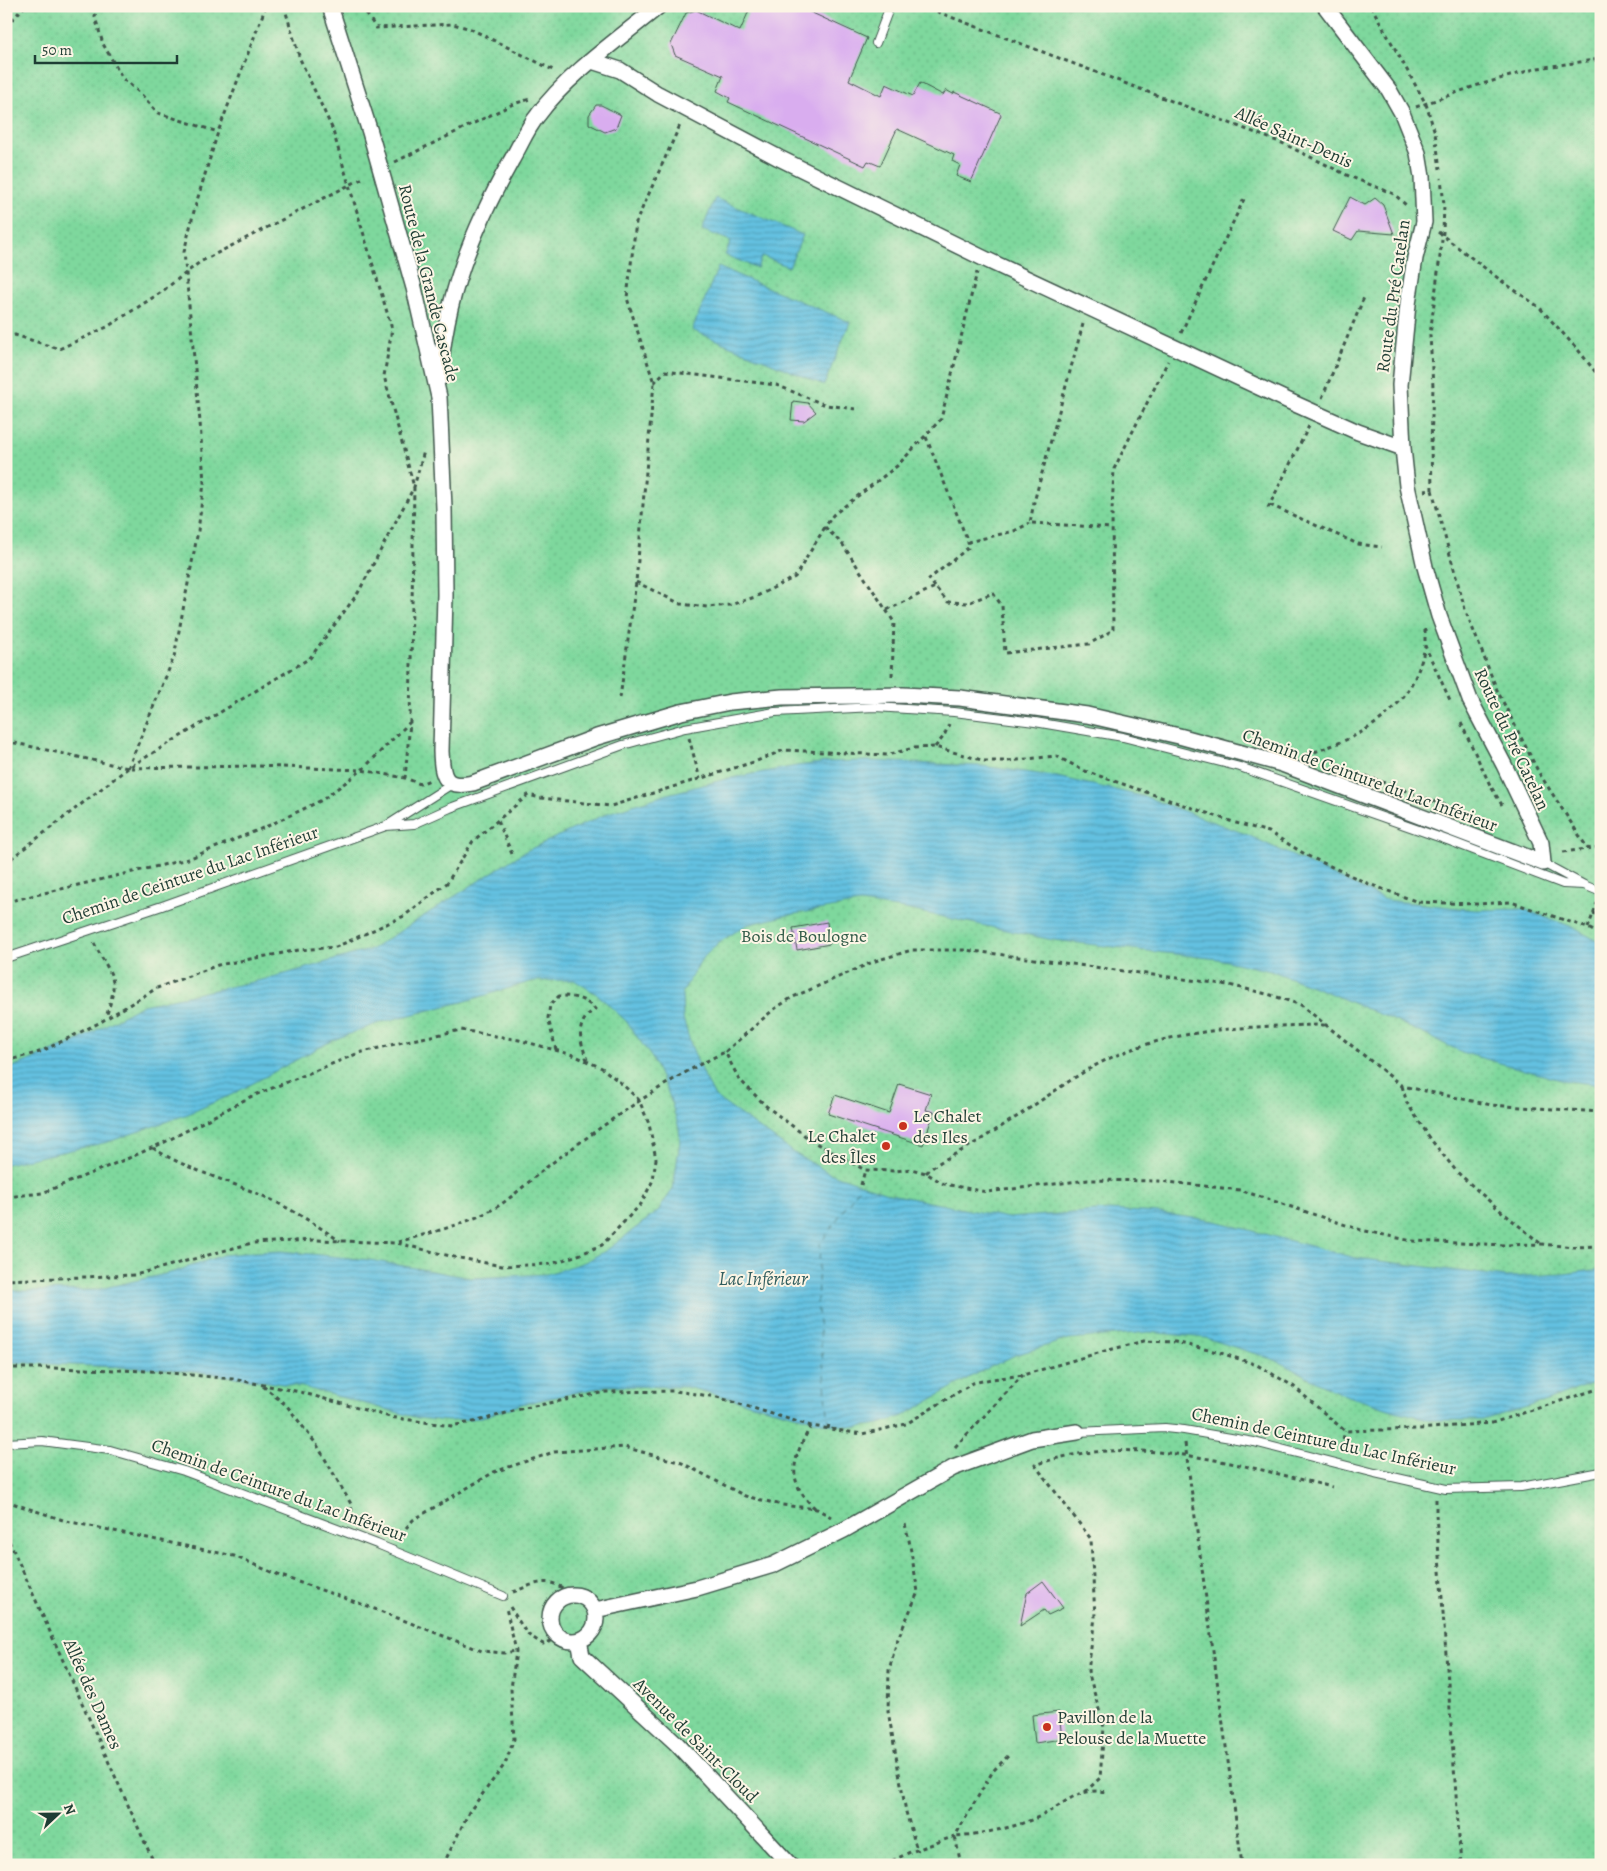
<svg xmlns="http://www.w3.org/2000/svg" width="1607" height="1871" font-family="Alegreya,serif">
  <defs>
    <pattern id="park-dots" width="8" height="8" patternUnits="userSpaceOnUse" patternTransform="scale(1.25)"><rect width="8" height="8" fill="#7ed89d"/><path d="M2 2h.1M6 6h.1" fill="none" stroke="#6cba88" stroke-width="1.8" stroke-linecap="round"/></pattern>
    <pattern id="water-rules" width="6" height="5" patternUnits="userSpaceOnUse" patternTransform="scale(1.25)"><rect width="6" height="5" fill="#63c1e1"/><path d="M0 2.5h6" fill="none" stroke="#519eb7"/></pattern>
  </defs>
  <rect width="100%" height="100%" fill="#fcf5e5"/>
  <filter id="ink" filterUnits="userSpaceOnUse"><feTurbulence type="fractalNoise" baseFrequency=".02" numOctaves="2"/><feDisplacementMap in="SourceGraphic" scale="10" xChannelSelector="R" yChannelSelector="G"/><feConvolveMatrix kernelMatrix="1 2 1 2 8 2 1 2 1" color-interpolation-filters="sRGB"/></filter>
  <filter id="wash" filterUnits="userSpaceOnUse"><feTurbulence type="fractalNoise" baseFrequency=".0096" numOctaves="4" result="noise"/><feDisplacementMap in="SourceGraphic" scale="20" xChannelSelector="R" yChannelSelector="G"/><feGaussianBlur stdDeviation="1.12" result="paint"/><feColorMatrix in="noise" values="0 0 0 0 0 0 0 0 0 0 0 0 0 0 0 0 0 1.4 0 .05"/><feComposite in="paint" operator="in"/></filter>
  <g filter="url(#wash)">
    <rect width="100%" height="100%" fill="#f7ead3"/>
    <!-- park -->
    <path fill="url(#park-dots)" stroke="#4e8a68" d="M6,6h1595v1859h-1595z"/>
    <!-- water -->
    <path fill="url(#water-rules)" stroke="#417f8a" d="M715,198l88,37 -14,32 -27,-11 -5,12 -32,-13 6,-14 -29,-11z
      M718,267l132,55 -26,63 -132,-55z
      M868,761l114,5 71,10 93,21 102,38 138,65 90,10 47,-1 47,17 31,17v142l-40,-5 -97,-27 -66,-31 -76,-32 -47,-18 -57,-13 -165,-19 -148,-31 -45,-6 -72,12 -42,10 -28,18 -17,17 -19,33 1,25 7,24 10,26 15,29 81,57 33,19 61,21 118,24 101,-8 49,3 57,8 141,37 151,19 57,-3 37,-5v111l-57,22 -62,18h-50l-37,-9 -56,-18 -64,-33 -69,-22 -57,-6 -80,7 -54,16 -45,22 -67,39 -23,8 -23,3 -28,-3 -142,-37 -80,-1 -85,18 -43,14 -31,3 -30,-3 -115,-31 -88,-13 -51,-5 -158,-7v-72l15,1 74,-1 79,-18 49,-17 31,-3 27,-1 89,9 101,18 76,-4 38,-12 22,-12 51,-39 15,-22 7,-48 -1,-13 -10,-33 -17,-37 -26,-37 -28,-26 -24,-15 -41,1 -67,20 -84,21 -49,18 -100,54 -45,20 -80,28 -102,22v-94l67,-27 70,-38 128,-27 101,-29 152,-97 84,-39 60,-19 58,-15 70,-13 33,-4z"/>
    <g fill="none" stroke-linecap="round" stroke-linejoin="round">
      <!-- ferry -->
      <path stroke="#305e5f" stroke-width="1" stroke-dasharray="6 5" stroke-linecap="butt" d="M829,1424l-12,-123 3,-57 41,-59"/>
    </g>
    <g id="blocks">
      <!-- building -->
      <path fill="#d9adef" d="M751,6h46l70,32 -18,42 32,16 5,-12 27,12 7,-13 23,12 3,-5 7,4 1,-2 46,21 1,2 -30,67 -15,-6 4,-11 -8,-4 2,-6 -57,-26 -17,37 -12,-5 -3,5 -137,-64 2,-4 -13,-7 6,-15 -48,-21 -4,-11 15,-31 10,-3 44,21z
        M596,105h5l20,10 -5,13 -11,4 -16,-8v-9z
        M1350,197l15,8 10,-7 8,7 11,29 -36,-3 -6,9 -19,-9z
        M793,401l15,2 8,9 -12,9 -13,-1z
        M827,922l3,22 -33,6 -4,-22z
        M899,1084l32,10 -5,16 8,2 -11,33 -95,-31 7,-19 54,18z
        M1043,1581l20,27 -15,7 -4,-5 -24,16 7,-33z
        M1059,1712l3,27 -27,4 -3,-28z"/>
    </g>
  </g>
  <g filter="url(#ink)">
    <use href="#blocks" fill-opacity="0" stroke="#3f574c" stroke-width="1"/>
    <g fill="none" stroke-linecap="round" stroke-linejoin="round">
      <defs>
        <path id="lane" d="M876,43l14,-37
          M386,826l28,-2 36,-16 173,-63 62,-17 90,-16 100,-5 79,5 81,10 88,15 117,30 210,74 113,43 21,1
          M1543,863l41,22 17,7
          M6,958l156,-52 224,-80 66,-42
          M1077,1432l88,-4 19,2 70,12 121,31 71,16 75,-2 80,-15
          M6,1443l36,-2 68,9 74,21 193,73 126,52"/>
        <path id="street" d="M330,6l40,126 44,156 25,109 5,111 1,87 -4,156c1,26 3,38 32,32l124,-46 84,-25 49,-10 52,-5 70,-1 51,-1 57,3 127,17 92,21 103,28 261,99 -2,-20 -37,-78 -34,-65 -31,-84 -14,-49 -18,-81 -4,-38 -3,-63 8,-81 7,-46 9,-36 -2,-45 -4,-24 -16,-40 -13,-23 -64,-84
          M592,61l28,9 38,24 121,64 206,101 308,144 65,29 45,16
          M440,378c4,-79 33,-149 71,-217 9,-15 16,-33 27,-46 29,-40 82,-77 121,-109
          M550 1618a23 23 0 1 1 46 0a23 23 0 1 1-46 0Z
          M595,1610l102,-22 76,-23 71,-35 109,-62 79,-29 45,-7
          M579,1640l3,16 94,87 114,122"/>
      </defs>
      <!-- lane casing -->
      <use href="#lane" stroke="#3f574c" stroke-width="10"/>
      <!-- street casing -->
      <use href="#street" stroke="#3f574c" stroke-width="18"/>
      <!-- path -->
      <path stroke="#3f574c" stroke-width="3" stroke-dasharray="4 4" stroke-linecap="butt" d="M97,6l-2,11 8,27 20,35 17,14 18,20 60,19
        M284,6l16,53 32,69 60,201 -8,47 30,111 -4,235 -5,56
        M364,6l2,7 10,15 77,-4 18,5 84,42
        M922,6l360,137 69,34 43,17 12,11
        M1371,6l55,98 9,29 5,36
        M6,26l19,-20
        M1416,107l59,-21 63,-18 63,-9
        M395,162l118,-58 17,-5
        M1438,232l65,50 36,25 40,44 22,28
        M1083,324l-49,178 -4,21 82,5
        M1181,333l63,-134
        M6,337l9,-2 44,14 48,-22 53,-34 40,-31 165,-85
        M654,383l11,-12 111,14 50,20 30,4
        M1322,398l43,-103
        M926,437l42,105 46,-11 16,-8
        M1432,490l33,119 32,81 42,83 49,76
        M1424,491l8,-1 -1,-45 2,-58 -3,-52 13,-103 1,-27 -3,-27
        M1270,505l88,39 24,3
        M1268,508l41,-82
        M636,582l45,22 26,3 23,-2 25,-8 40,-20 30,-50
        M935,587l-6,-8 39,-31v-6
        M887,610l48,-23 13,15 20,1 25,-10 9,13 3,47 84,-9 24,-14 -1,-120 2,-41 54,-108
        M1425,629v17l25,54
        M892,676l2,-54 -51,-77 -18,-18 8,-12 64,-49 44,-47 36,-147
        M620,698l16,-116 18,-199 -27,-85 9,-76 45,-99
        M1461,723l29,62 12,20
        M689,738l11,41
        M6,741l122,27 128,-2 106,4 43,8 15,6 10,-4
        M935,747l9,-11 5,-12
        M1307,755c14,-6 29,-10 43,-17 40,-19 67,-48 75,-92
        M128,768l46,-111 24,-126 6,-48 -4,-61 -16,-170 11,-45 23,-75 48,-126
        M1366,776l78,29
        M498,821l14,33
        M1563,852l38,-5
        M6,865l7,-8 115,-89 182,-110 48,-65 56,-106 10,-36
        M6,902l182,-43 82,-34 52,-25 40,-30 48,-48
        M1593,913l8,3
        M1588,928l9,-25
        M94,943c18,36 26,32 12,74
        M556,1050l-8,-32 2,-13 9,-9c15,0 25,2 36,13 -21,15 -15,30 -8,51
        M6,1061l34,-9 59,-29 58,-35 61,-23 81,-15 37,-3 68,-31 43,-33 26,-42 55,-46 13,3 70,8 146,-45 27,-11 103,5 27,-7 21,-1 50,14h23l48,-5 29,15 151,52 33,9 39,24 61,28 49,18 58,2 35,-2 77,26 13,7
        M1402,1086l5,17 25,38 25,31 39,35 44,36
        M1601,1112l-110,-7 -89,-19 -101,-81 -30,-10 -42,-10 -263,-35h-54l-37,11 -84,37 -18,12 -48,42 14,27 27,27 46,35 53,29 31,1 15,-2 15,4 18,11 43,8 101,-12 71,1 81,9 121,40 51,11 94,4 35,-1 33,3 27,-1
        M153,1148c34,22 74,32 110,48 27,12 52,28 77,45
        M926,1173c14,-13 25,-16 42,-26 14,-8 28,-17 42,-26 26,-16 51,-36 79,-52 71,-41 156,-43 236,-44
        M861,1185l4,-15
        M6,1197l36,-4 87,-35 36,-16 85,-45 109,-44 48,-12 54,-11 58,10 54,15 29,13 20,16 17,16 10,24 7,35 -3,21 -12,24 -39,41 -21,9 -30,10 -49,2 -48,-9 -57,-14 -81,-3 -64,3 -117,32 -129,5
        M398,1242c31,-9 70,-18 97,-34 20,-12 38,-31 57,-45 56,-41 111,-82 173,-111
        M6,1368h45l99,3 83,8 67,13 90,25 61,9 27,-5 46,-13 82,-16 69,-1 42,6 94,29 51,8 44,-10 67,-41 18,-4 32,-4 82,-24 39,-10 31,1 46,11 36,12 36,21 52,45 74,-2 73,-6 109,-35
        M263,1386l24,20 30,39 34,59 1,7
        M811,1426c-19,33 -26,56 5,83
        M828,1429l1,-5
        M1185,1443l57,422
        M955,1447l68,-72
        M1341,1447l4,-16
        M1436,1499v15l25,351
        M6,1501l60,20 168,35 44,19 89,31 115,45 22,2 12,-2
        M905,1524l4,16 9,52 -21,49 -8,29 -1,41 18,101 11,38
        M406,1528l7,-8 81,-48 60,-20 70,-5 58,16 63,33 37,9 35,4 14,8
        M6,1534l149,331
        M513,1592c24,-9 36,-17 57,2
        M510,1607l17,27 16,10 17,-6
        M1601,1638l-4,18 4,53
        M1085,1792l15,-14 4,-51 -16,-56 7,-54 -4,-78 -56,-74c93,-34 205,0 297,22
        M443,1865l26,-53 36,-48 9,-25 -3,-50 5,-38 -10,-43
        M821,1865l8,-2h59l20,-10 47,-17 38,-65 16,-16
        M961,1865l-6,-29c28,-2 59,-8 86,-20 24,-12 36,-29 66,-24"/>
      <!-- lane -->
      <use href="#lane" stroke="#fff" stroke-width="8"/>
      <!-- street -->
      <use href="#street" stroke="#fff" stroke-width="15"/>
    </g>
  </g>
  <!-- markers -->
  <g fill="#c8321e" stroke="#fcf5e5" stroke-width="2">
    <circle cx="903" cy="1126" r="5"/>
    <circle cx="886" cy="1146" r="5"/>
    <circle cx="1047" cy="1727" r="5"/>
  </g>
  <g text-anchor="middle" stroke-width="4" stroke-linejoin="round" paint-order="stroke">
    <!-- street labels -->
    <g font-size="18" fill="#1f3d34" stroke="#fcf5e5">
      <text transform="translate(1294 137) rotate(24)" y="6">Allée Saint-Denis</text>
      <text transform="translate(429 283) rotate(76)" y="6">Route de la Grande Cascade</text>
      <text transform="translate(1393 296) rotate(-82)" y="6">Route du Pré Catelan</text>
      <text transform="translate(1512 739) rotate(65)" y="6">Route du Pré Catelan</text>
      <text transform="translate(1370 780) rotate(20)" y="6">Chemin de Ceinture du Lac Inférieur</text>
      <text transform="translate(190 875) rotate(-19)" y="6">Chemin de Ceinture du Lac Inférieur</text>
      <text transform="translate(1324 1441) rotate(12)" y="6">Chemin de Ceinture du Lac Inférieur</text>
      <text transform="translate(279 1490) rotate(20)" y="6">Chemin de Ceinture du Lac Inférieur</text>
      <text transform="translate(93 1694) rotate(66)" y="6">Allée des Dames</text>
      <text transform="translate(696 1740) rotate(45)" y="6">Avenue de Saint-Cloud</text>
    </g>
    <!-- park labels -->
    <g font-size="18" fill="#325c49" stroke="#fcf5e5">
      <text x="804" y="942">Bois de Boulogne</text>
    </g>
    <!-- poi labels -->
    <g font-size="18" fill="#1f3d34" stroke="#fcf5e5" text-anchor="start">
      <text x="913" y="1122">Le Chalet<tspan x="913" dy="21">des Iles</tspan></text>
      <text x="876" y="1142" text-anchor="end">Le Chalet<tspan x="876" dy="21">des Îles</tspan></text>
      <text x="1057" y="1723">Pavillon de la<tspan x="1057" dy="21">Pelouse de la Muette</tspan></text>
    </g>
    <!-- water labels -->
    <g font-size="19" font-style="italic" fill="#305e5f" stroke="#fcf5e5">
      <text x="763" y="1285">Lac Inférieur</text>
    </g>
  </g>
  <!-- margin -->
  <rect width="1607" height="1871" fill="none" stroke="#fcf5e5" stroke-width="25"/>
  <!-- north arrow -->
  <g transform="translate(58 1814) rotate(68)" stroke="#fcf5e5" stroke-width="4" paint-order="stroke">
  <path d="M0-4L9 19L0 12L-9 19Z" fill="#1f3d34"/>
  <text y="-8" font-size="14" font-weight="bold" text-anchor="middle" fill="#1f3d34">N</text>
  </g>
  <!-- scale -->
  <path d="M35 55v8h142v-8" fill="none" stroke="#1f3d34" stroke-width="2.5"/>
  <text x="42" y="55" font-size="15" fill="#1f3d34" stroke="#fcf5e5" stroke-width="4" paint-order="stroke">50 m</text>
</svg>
